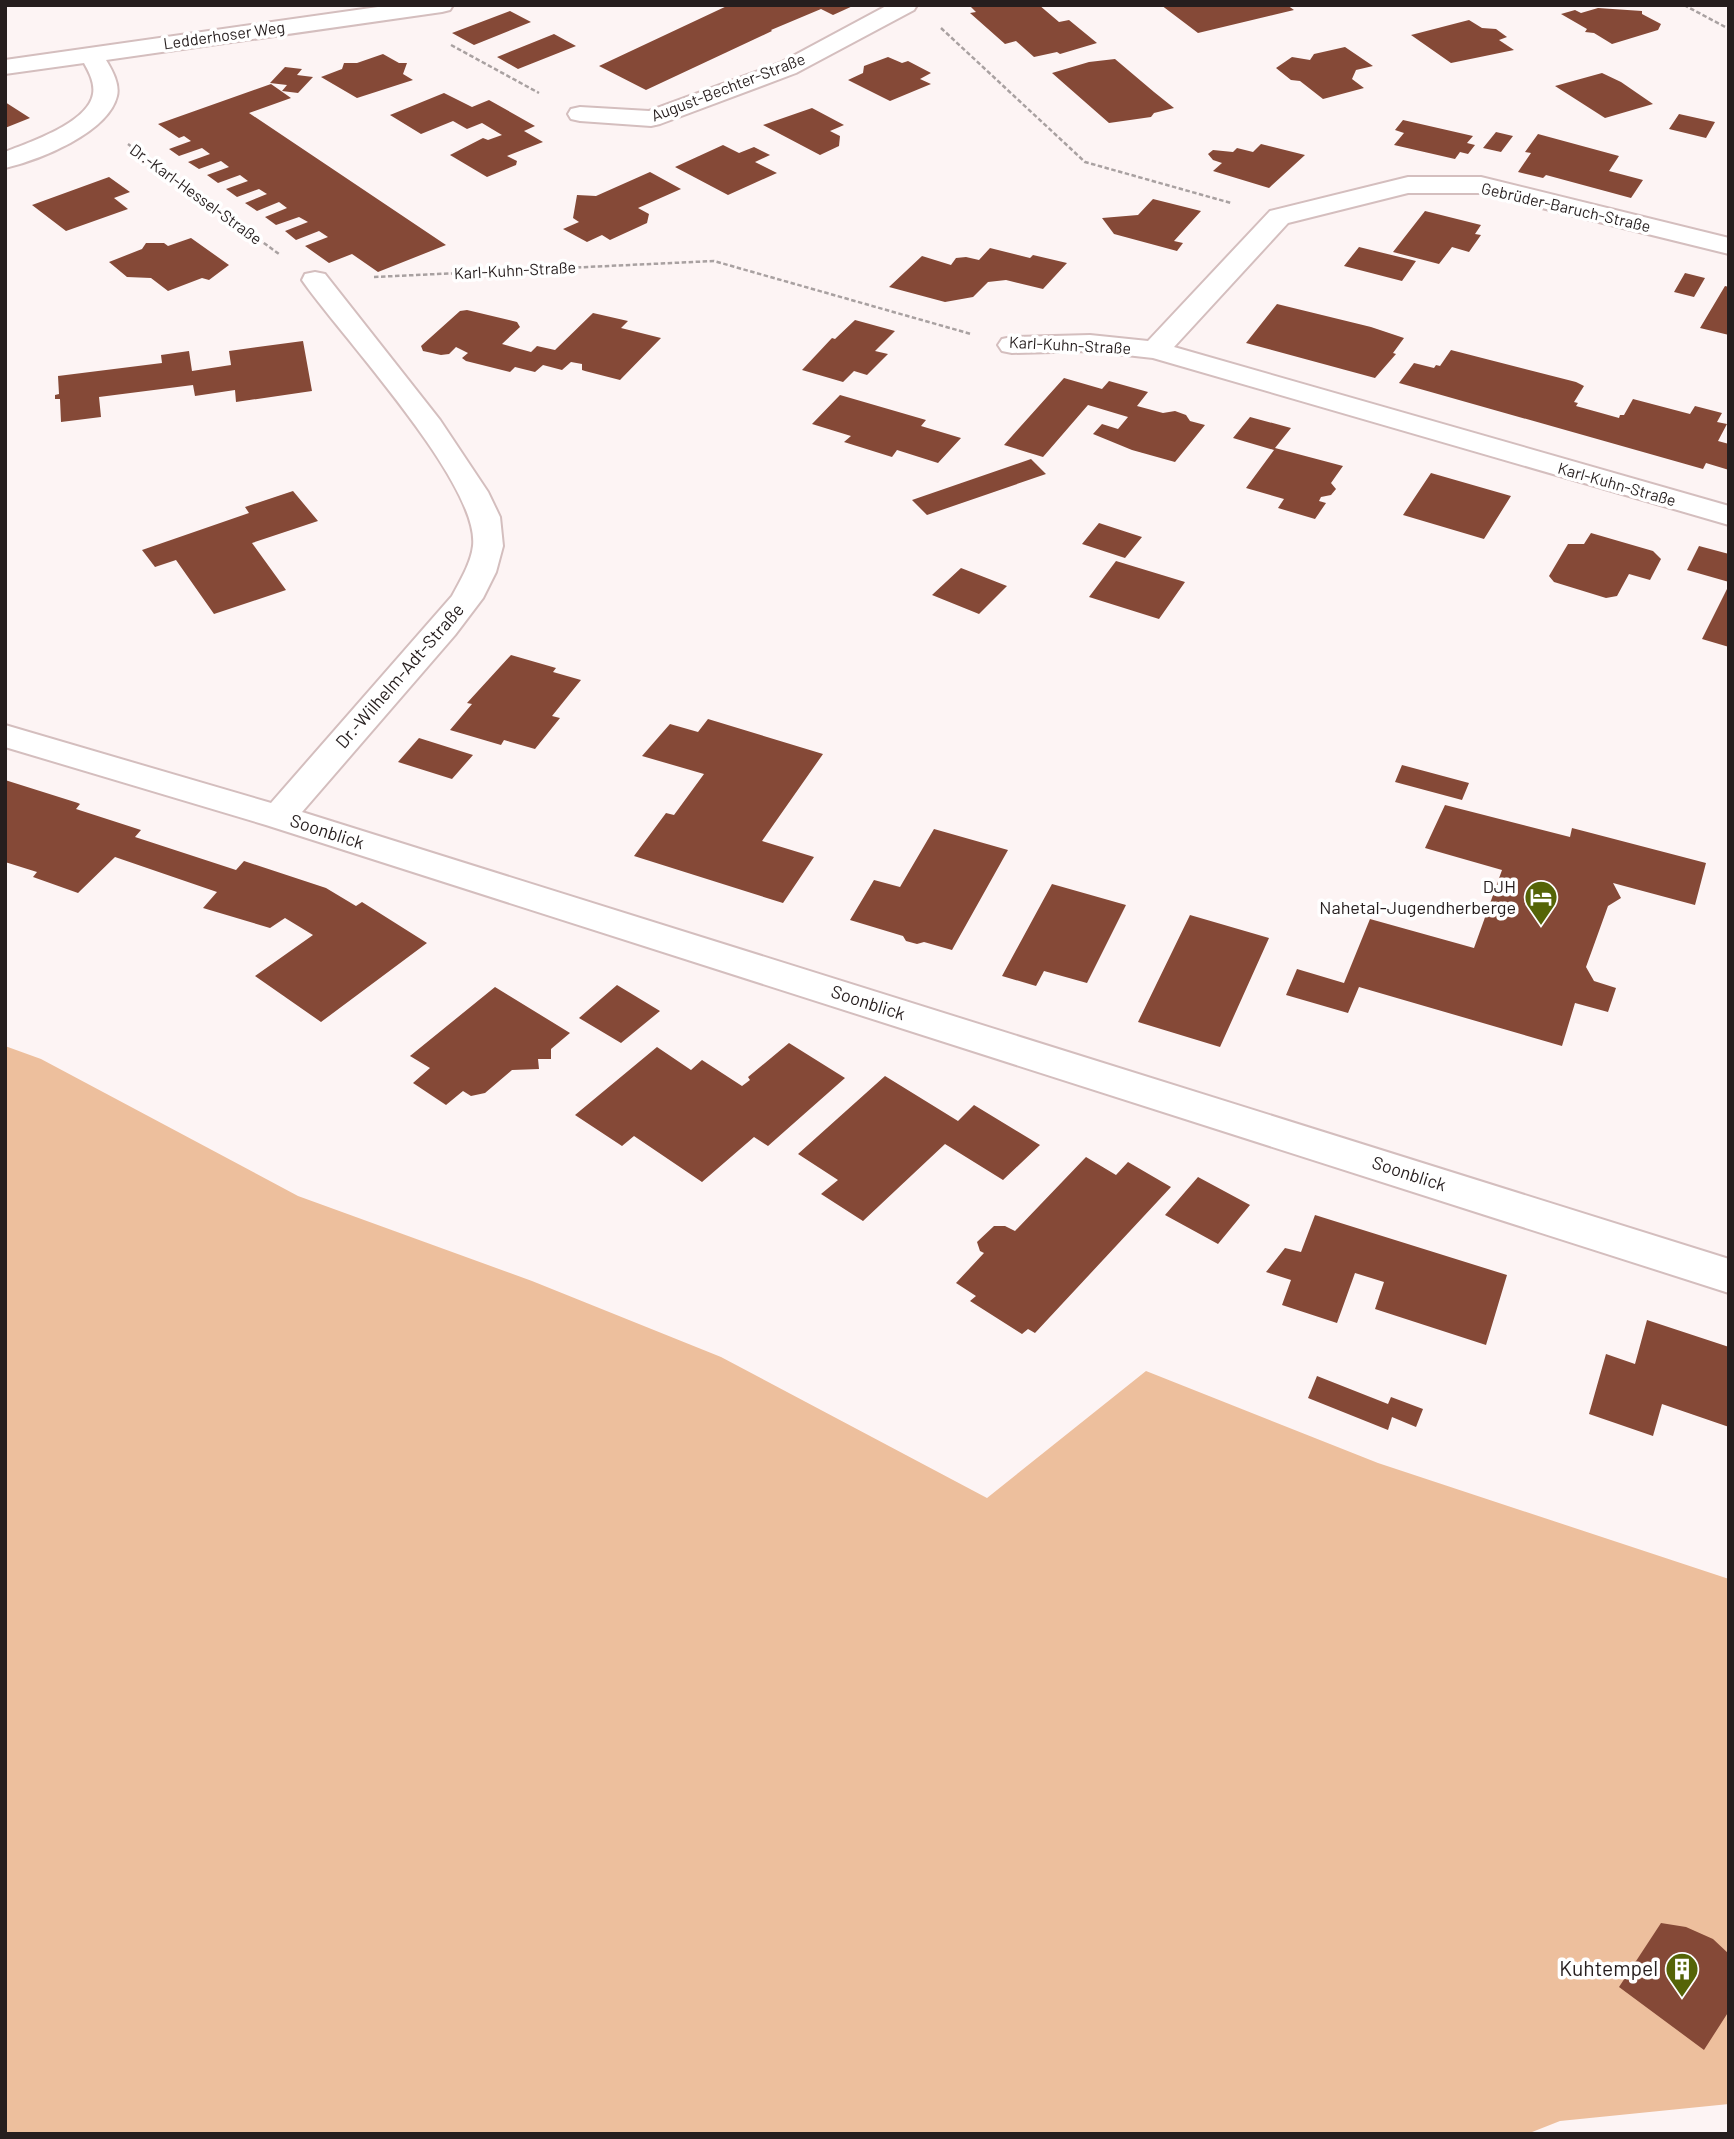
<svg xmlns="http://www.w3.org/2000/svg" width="1734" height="2139" font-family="Barlow,sans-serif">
  <rect width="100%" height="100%" fill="#fdf4f4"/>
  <!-- green -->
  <path fill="#edbf9d" d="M5,1046l36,13 257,137 234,85 189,76 266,141 159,-127 232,92 351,116v525l-169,17 -33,13h-1522z"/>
  <!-- building -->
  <path fill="#854937" d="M729,5h126l-22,10 -12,-6 -50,21 1,1 -126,59 -47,-24z
    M969,5h70l20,17 10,-2 28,23 -37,11 -3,-2 -23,5 -18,-16 -11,3 -35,-31 6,-1z
    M1161,5h126l7,5 -96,23z
    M1598,8l44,3v3l19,10 -3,6 -46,14 -18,-11 -9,-1 2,-3 -26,-15 14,-4 6,3z
    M510,11l21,11 -57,23 -22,-12z
    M1469,20l13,8 14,1 11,8 -8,3 15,10 -63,13 -40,-28z
    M554,34l22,12 -58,23 -21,-12z
    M1345,47l28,19 -17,4 -4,9 12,9 -41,11 -23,-18 -9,-1 -15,-12 16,-11 18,3 4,-6z
    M383,54l16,9h8l-4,11 10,6 -56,18 -36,-21 21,-8 2,-6h13z
    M888,57l14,6 6,-2 23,12 -11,6 11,5 -41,17 -42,-21 15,-7 1,-7z
    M1115,59l39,33 20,16 -20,5 -3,4 -42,6 -57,-50 37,-11z
    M285,67l17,2 -5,6 16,2 -15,16 -16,-2 5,-6 -17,-2z
    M1602,73l19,9 32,22 -48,14 -50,-32z
    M271,84l20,14 -42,15 197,132 -68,27 -26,-18 -23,9 -24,-17 23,-9 -9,-6 -23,9 -11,-9 23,-9 -9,-5 -23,8 -11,-8 22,-9 -8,-6 -22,9 -12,-8 22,-9 -8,-5 -22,8 -11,-8 22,-8 -8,-6 -22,8 -11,-8 22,-8 -8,-6 -22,8 -11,-7 22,-8 -8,-6 -23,8 -10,-7 22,-8 -7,-5 -5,2 -21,-14z
    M444,93l28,14 17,-7 46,26 -11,5 19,11 -36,14 10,5 -1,4 -29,12 -37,-22 33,-17 5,2 14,-5 -20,-12 -15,6 -14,-8 -32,13 -31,-19z
    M5,102l25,16 -25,10z
    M812,108l32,17 -14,6 10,5 -1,10 -19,9 -57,-30z
    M1679,114l36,8 -9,16 -37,-9z
    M1403,120l70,16 -6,7 8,2 -7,9 -8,-2 -5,7 -61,-14 10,-12 -9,-3z
    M1496,132l17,4 -12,16 -18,-4z
    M1538,134l81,22 -10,15 34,9 -12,18 -85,-23 -3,3 -25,-6 13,-19 -6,-1z
    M1261,144l44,11 -36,33 -56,-17 9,-8 -9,-3 -5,-6 5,-4 20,2 4,-4 16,4z
    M723,145l16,8 15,-6 16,8 -15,7 22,11 -49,22 -53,-28z
    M650,172l31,17 -43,19 11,6 -2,9 -37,17 -8,-5 -15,7 -24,-13 16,-7 -6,-4 4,-23 19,1z
    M109,177l21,15 -16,6 14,11 -62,22 -34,-26z
    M1153,199l48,12 -27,30 9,2 -6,8 -63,-17 -12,-16 36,-3z
    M1425,211l56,14 -6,9 6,1 -12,17 -17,-5 -13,17 -46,-12z
    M191,238l38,27 -20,15 -7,-2 -34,13 -17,-13 -24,-1 -18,-15 33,-13 4,-6h18l4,3z
    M1359,247l57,14 -14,20 -58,-15z
    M990,248l40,10 3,-3 34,8 -24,26 -37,-9 -18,2 -15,15 -28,5 -56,-15 33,-31 29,9 5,-7 10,-1 13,3z
    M1685,273l20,5 -11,19 -20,-5z
    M1725,286l4,1v48l-29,-7z
    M1277,304l94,23 33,11 -11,15 3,1 -21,24 -129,-35z
    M467,310l50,12 3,5 -18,17 29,8 6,-6 18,4 38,-37 35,8 -7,7 40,10 -41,42 -35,-9 -3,-1v-6l-11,-2 -9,8 -19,-5 -8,7 -20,-5 -5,5 -44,-11 -4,-3 6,-5 -12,-6 -7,7 -8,1 -18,-4 -2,-5 39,-35z
    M855,320l40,11 -20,20 13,3 -21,21 -13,-4 -11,11 -41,-12 30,-32 3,1z
    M303,341l9,50 -76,11 -1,-12 -40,6 -2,-11 -94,12 2,20 -40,5 -1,-23h-5v-4l4,-1 -1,-18 104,-13 -1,-8 28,-4 3,20 39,-6 -2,-14z
    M1451,350l125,32 8,4 -10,16 4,1 -2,3 43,12 1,-3h4l9,-16 57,15 5,-8 27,7 -5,9 10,2 -9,17 11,3v26l-23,-7 -3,6 -304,-86 15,-20 20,5 2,-3 4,1z
    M1064,378l38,11 7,-8 39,11 -11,14 26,7 12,-2 11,4 4,6 15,4 -30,37 -43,-12 -39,-16 9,-10 16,5 10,-12 -40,-12 -45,52 -39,-12z
    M840,395l86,25 -5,6 40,12 -23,25 -41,-13 -5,7 -48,-15 7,-6 -39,-12z
    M1250,417l41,11 -16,20 68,18 -12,17 5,6 -5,6 -10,2 -2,4 7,2 -11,16 -37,-11 6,-9 -38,-11 28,-38 -41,-12z
    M1031,459l15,15 -119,41 -15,-15z
    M1431,473l80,23 -27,43 -81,-24z
    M293,491l25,30 -66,22 34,47 -72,24 -38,-54 -21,7 -13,-17 107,-37 -4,-6z
    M1099,523l43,14 -17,21 -43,-14z
    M1591,533l62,18 8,8 -11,21 -21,-6 -12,22 -11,2 -52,-16 -5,-6 19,-32h16z
    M1699,546l30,8v28l-42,-12z
    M1116,561l69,21 -26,37 -70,-22z
    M961,568l46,18 -28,28 -47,-19z
    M1729,585v62l-27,-8z
    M511,655l45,13 -3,4 28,8 -29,36 8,2 -25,31 -31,-9 -3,5 -51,-15 22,-26 -5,-1z
    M708,719l115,35 -61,87 52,16 -31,46 -149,-47 32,-43 8,2 30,-41 -62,-18 28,-32 28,8z
    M419,738l54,17 -21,24 -54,-17z
    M1402,765l67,18 -7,17 -67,-18z
    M5,780l73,23 2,1 -4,5 65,21 -6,7 101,33 8,-9 82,27 30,18 6,-4 65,41 -106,79 -66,-46 58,-41 -28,-17 -15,10 -67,-20 14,-16 -102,-35 -37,36 -45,-16 4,-5 -32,-10z
    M1445,805l125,32 2,-9 134,35 -11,42 -82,-22 8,15 -13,8 -22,61 8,14 22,7 -8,24 -33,-9 -13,43 -203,-59 -11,26 -62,-18 11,-26 47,14 26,-64 104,29 28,-78 -77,-22z
    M934,829l74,21 -56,100 -28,-8 -7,2 -11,-3 -3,-5 -53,-16 24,-40 26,7z
    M1052,884l74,21 -39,78 -43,-12 -8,15 -34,-10z
    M1190,915l79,23 -49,109 -82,-25z
    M617,985l43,26 -39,32 -42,-25z
    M495,987l75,46 -19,16v10h-13l1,10 -27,1 -27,23 -14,3 -8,-5 -17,14 -33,-22 17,-15 -20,-12z
    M789,1043l56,35 -77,68 -14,-9 -52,45 -68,-46 -12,10 -47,-31 82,-68 34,23 11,-10 40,26 8,-6 -2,-3z
    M885,1076l73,45 16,-16 66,40 -37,35 -58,-36 -82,77 -42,-27 17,-14 -40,-26z
    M1086,1157l30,18 12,-13 43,25 -136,146 -7,-4 -6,5 -52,-33 6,-5 -20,-13 28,-30 -4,-2 -3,-9 17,-16h11l10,5z
    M1198,1177l52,28 -32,39 -53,-29z
    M1315,1215l192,60 -21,70 -111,-36 9,-27 -29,-9 -18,50 -55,-18 9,-25 -25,-8 19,-24 16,4z
    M1647,1320l82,27v80l-67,-23 -9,32 -64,-22 17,-60 29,10z
    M1317,1376l71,28 3,-7 32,12 -7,18 -24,-10 -4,13 -80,-32z
    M1661,1923l25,4 27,12 16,15v57l-25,39 -85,-63z"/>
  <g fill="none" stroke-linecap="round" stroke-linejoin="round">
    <defs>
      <path id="street" d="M392,5h61l-3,5 -8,2 -336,48c6,10 14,24 11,36 -9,37 -78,64 -112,72v-16c25,-10 83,-29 88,-58 2,-11 -4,-22 -9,-31l-79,11v-14z
        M888,5h29l-3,5 -118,63 -136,51 -9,2 -71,-5 -9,-2 -3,-5 3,-5 9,-2 69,4 131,-48z
        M1408,177h73l248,61v16l-248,-61h-73l-120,30 -114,124 555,159v19l-576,-167 -63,-7 -78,2 -10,-2 -4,-6 4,-6 10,-2 78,-2 58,6 122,-130z
        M315,272l10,2 115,146 48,72 12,25 3,29 -7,26 -13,26 -28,37 -153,177 1427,447v34l-1463,-468 -261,-78v-22l266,78 181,-207c8,-15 19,-33 21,-50 7,-62 -133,-211 -171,-266l3,-6z"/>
    </defs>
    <!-- street casing -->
    <use href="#street" stroke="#d4bebe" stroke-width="4"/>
    <!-- path -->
    <path stroke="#a9a1a1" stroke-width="2.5" stroke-dasharray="4.5 2.5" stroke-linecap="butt" d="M1684,5l45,24
      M941,28l144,134 146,41
      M451,45l88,48
      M128,144l151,110
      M374,277l340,-16 257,73"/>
    <!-- street -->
    <use href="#street" fill="#fff" fill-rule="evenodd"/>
  </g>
  <!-- icons -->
  <defs>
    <symbol id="hotel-pin" viewBox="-11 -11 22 30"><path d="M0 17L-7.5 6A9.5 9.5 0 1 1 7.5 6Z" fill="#556407" stroke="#fff"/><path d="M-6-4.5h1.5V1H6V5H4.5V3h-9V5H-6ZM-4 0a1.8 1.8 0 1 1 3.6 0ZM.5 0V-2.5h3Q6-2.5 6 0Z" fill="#fff"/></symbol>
    <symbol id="building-pin" viewBox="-11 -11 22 30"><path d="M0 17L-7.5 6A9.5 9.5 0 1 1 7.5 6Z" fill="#556407" stroke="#fff"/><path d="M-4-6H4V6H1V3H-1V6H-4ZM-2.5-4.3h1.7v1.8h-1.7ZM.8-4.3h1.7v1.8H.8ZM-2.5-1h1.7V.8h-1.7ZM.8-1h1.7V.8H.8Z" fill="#fff"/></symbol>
  </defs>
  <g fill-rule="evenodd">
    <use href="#hotel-pin" x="1522" y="878" width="38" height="52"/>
    <use href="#building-pin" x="1663" y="1950" width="38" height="52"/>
  </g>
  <g text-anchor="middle" stroke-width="7" stroke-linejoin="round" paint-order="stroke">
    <!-- far-street labels -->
    <g font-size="16" fill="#261e1e" stroke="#fff">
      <text transform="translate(224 35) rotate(-8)" y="6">Ledderhoser Weg</text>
      <text transform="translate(728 87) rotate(-21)" y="6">August-Bechter-Straße</text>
      <text transform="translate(196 194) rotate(36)" y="6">Dr.-Karl-Hessel-Straße</text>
      <text transform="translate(1566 207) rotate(13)" y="6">Gebrüder-Baruch-Straße</text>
      <text transform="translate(515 270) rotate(-3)" y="6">Karl-Kuhn-Straße</text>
      <text transform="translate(1070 345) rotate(3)" y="6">Karl-Kuhn-Straße</text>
      <text transform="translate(1617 484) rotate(16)" y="6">Karl-Kuhn-Straße</text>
    </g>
    <!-- street labels -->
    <g font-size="18" fill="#261e1e" stroke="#fff">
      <text transform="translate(400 676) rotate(-49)" y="6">Dr.-Wilhelm-Adt-Straße</text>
      <text transform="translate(327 832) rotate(18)" y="6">Soonblick</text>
      <text transform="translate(868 1003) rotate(18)" y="6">Soonblick</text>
      <text transform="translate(1409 1174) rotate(18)" y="6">Soonblick</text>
    </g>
    <!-- poi labels -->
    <g font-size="18" fill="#261e1e" stroke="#fff" text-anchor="end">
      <text x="1516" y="893">DJH<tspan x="1516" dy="21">Nahetal-Jugendherberge</tspan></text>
    </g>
    <!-- near-poi labels -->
    <g font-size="21" fill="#261e1e" stroke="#fff" text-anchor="end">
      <text x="1658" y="1976">Kuhtempel</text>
    </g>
  </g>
  <!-- border -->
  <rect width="1734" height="2139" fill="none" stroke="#261e1e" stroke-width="14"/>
</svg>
